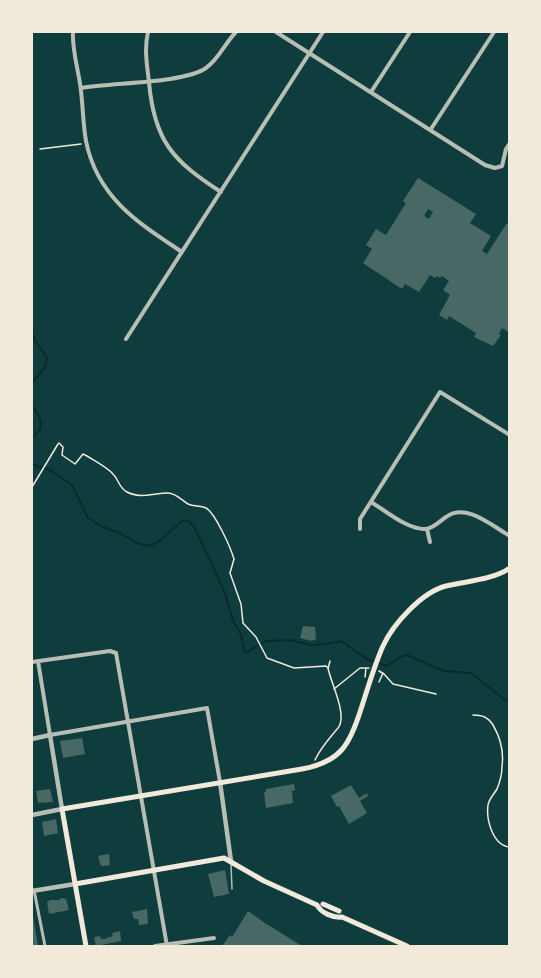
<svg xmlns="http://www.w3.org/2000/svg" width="541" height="978" font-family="Mulish,sans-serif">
  <rect width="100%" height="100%" fill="#0f3d3e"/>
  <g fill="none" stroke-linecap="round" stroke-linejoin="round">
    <!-- stream -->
    <path stroke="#0a2a2b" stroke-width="2" d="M32,330l2,9 13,19 -3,11 -12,14
      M32,406c9,10 14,23 0,31
      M32,464l18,6 22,15 16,33 15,9 17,6 17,10 12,3 9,-4 24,-21h7l6,7 30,65 8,28 8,14 4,18 21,-12 24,-1 21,5 15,-1 15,-3 26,18 20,7 13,-9 7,-2 37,16 27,2 39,31"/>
  </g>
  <!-- building -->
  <path fill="#486865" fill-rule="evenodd" d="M418,178l58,36 -6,9 21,13 -9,15 5,3 20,-31 3,2v108l-8,-5 -3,6 2,1 -8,11 -19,-9 2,-4 -27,-17 -2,4 -8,-5 11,-20 -7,-5 6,-9 -7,-5 -2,2 -3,-2 -2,2 -5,-3 -11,17 -14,-8 -3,5 -39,-26 9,-14 -6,-4 10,-16 10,6 20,-32 -3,-2zM428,209l5,3 -4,7 -5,-3z
    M303,626l12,1 1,12 -4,2 -12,-3z
    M82,738l3,16 -22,4 -3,-17z
    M294,784l1,6 -3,1 1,12 -27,5 -2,-16h2v-3z
    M351,785l8,13 8,-5 1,3 -8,5 7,12 -18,11 -10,-18 -2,1 -6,-11z
    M50,789l3,13 -15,1 -2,-12z
    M56,819l2,14 -14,3 -2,-14z
    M109,854l1,11 -9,1 -3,-10z
    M225,870l4,24 -15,3 -6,-23z
    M60,898l6,1 3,11 -20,4 -2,-12 3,-2h10z
    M147,909l1,15 -9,1 -1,-6h-4l-2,-7z
    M248,911l17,12 37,23h-80l8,-11 2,2z
    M32,916h1l5,30h-6z
    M120,931l1,10 -25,5 -2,-9 6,-1 1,3h3l9,-3 -1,-3z"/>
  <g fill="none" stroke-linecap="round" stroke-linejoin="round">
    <!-- path -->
    <path stroke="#f1e9da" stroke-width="1.5" d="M40,149l41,-5
      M59,443l4,4 -1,8 13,9 8,-10 4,2c8,5 20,11 26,18 6,6 6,14 14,18 13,7 27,1 41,1 8,0 13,7 20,11 6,3 12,1 18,4 9,5 24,38 28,51l-4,14 11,31 2,19 13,14 11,21 27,10 32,-2 2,2c3,16 20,47 10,60 -9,11 -17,19 -23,32
      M32,487l26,-43
      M328,669l2,-8
      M379,671l5,3 9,10 43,10
      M365,677l1,-9
      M379,682l4,-9
      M334,689l26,-21h9
      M473,715c9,0 15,2 20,10 7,12 11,26 9,41 0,7 -2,16 -5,23 -3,5 -8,10 -9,16 -2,15 5,41 22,42"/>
    <!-- service -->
    <path stroke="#b8beb3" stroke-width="1.5" d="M231,865l1,24"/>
    <!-- pedestrian -->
    <path stroke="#b8beb3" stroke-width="3" d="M34,890l11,56"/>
    <!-- minor -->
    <path stroke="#b8beb3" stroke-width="4" d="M73,32c-1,20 6,39 8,59 2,16 2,33 5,50 11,56 52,82 96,111
      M148,32c-4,17 -1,33 1,50 5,59 24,79 72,110
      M276,32l209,133 10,3 7,-2 4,-17 4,-6
      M81,88c31,-6 101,-4 125,-20 13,-9 19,-25 30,-36
      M371,92l39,-60
      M431,129l63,-97
      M126,339l197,-307
      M371,502c15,9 37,28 55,27 8,-1 14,-8 20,-12 20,-15 46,9 64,19
      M360,529v-10l80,-127 70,43
      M427,529l3,13
      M38,661l12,74 157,-27 13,74
      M32,662l78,-11 6,2 51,293
      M155,946l59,-8"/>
    <!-- tertiary -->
    <path stroke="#b8beb3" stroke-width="4.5" d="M32,739l18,-4 12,74 -30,6
      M220,782l11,79
      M32,891l43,-7"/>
    <!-- secondary -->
    <path stroke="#f1e9da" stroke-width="5" d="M75,884l149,-26 40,23 53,24c4,8 16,13 25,12l65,29
      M323,904l16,7
      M86,946l-24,-137 240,-40c39,-7 48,-25 59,-60 7,-21 13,-43 22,-63 10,-22 39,-54 63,-60 21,-5 46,-6 64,-18"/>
    <!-- rail -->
    <path stroke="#97a49c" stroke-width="2" d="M32,93v25"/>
  </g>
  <!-- border -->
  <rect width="541" height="978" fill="none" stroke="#f1e9da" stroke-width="66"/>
</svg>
